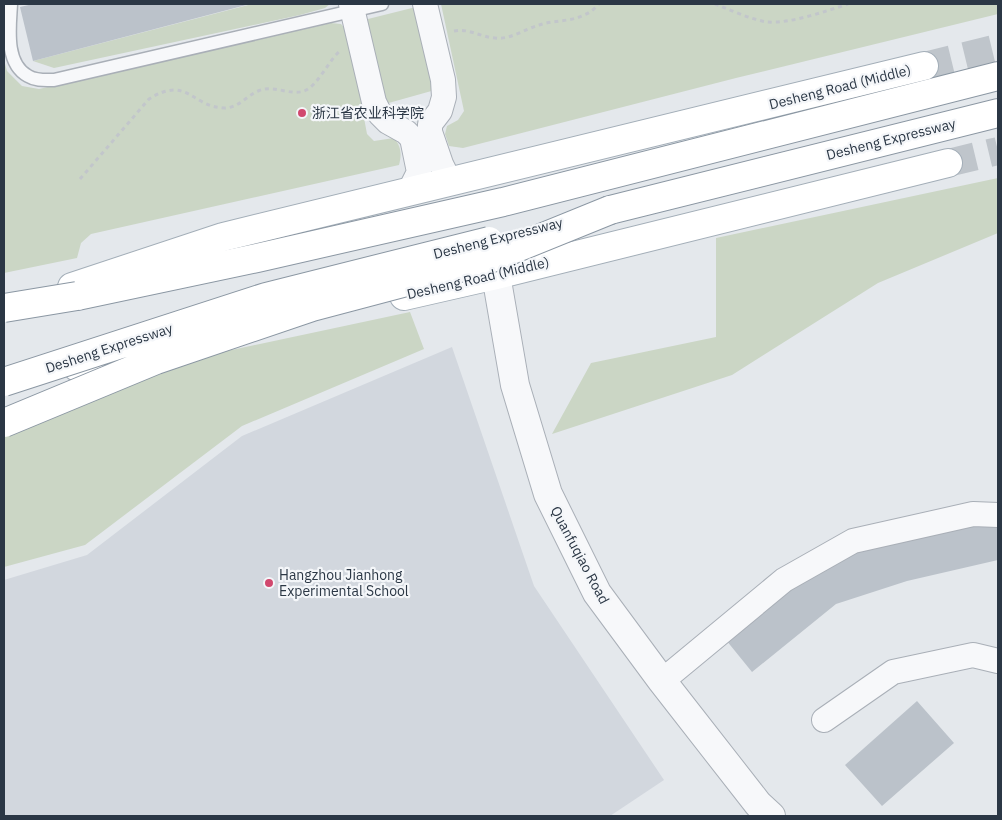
<svg xmlns="http://www.w3.org/2000/svg" width="1002" height="820" font-family="'IBM Plex Sans','Noto Sans SC',sans-serif">
  <rect width="100%" height="100%" fill="#e4e8ec"/>
  <!-- built -->
  <path fill="#d2d7de" d="M452,347l82,239 130,194 -54,36h-606v-236l83,-25 155,-119z"/>
  <!-- green -->
  <path fill="#cbd6c5" d="M252,4h78l-5,4 -25,7 -246,53 -21,-7z
    M441,4h557v10l-262,64 -273,70 -14,-2 -4,-12 2,-8 11,-6 6,-9z
    M416,7l19,83 -50,14 -21,-84z
    M331,23l10,1 7,8 19,102 7,7 20,-3c7,8 8,16 5,27l-308,69 -10,9 -4,15 -73,15v-213l3,11 15,15 17,3z
    M998,178v55l-120,50 -146,92 -180,59 39,-71 125,-26v-99z
    M410,312l14,37 -182,77 -157,119 -81,22v-133l204,-79z"/>
  <!-- building -->
  <path fill="#bbc2ca" d="M33,4h217l-217,57 -13,-54z
    M998,520v40l-91,21 -71,23 -84,68 -30,-37 128,-85z
    M917,701l37,42 -72,63 -37,-41z"/>
  <g fill="none" stroke-linecap="round" stroke-linejoin="round">
    <!-- primary-tunnel -->
    <path stroke="#bfc5cb" stroke-width="28" stroke-dasharray="28 14" stroke-linecap="butt" d="M924,66l74,-18
      M948,163l50,-12"/>
    <defs>
      <path id="service" d="M11,4c-1,21 -7,59 17,72 8,5 17,4 26,4l328,-76"/>
      <path id="minor" d="M351,4l23,98 6,12 8,8 18,10 6,6 7,34 -10,20
        M425,4l18,76 1,17 -4,14 -10,13v8l11,32 6,12 10,4
        M662,681l122,-101 69,-39 120,-27 25,1
        M824,720l69,-48 80,-17 25,6"/>
      <path id="tertiary" d="M496,275l19,110 33,109 49,99 65,88 96,123 13,12"/>
      <path id="primary" d="M72,287l151,-50 701,-171
        M404,296l92,-21 452,-112
        M77,367l80,-15"/>
      <path id="trunk" d="M610,210l388,-97
        M77,296l180,-38 246,-56 495,-126"/>
    </defs>
    <!-- service casing -->
    <use href="#service" stroke="#a9afb7" stroke-width="15"/>
    <!-- minor casing -->
    <use href="#minor" stroke="#a9afb7" stroke-width="26"/>
    <!-- tertiary casing -->
    <use href="#tertiary" stroke="#a9afb7" stroke-width="30"/>
    <!-- primary casing -->
    <use href="#primary" stroke="#a3aeb8" stroke-width="30"/>
    <!-- trunk casing -->
    <use href="#trunk" stroke="#8b97a3" stroke-width="30"/>
    <!-- path -->
    <path stroke="#c2c6cb" stroke-width="3" stroke-dasharray="4 4" stroke-linecap="butt" d="M715,4c16,6 34,15 52,18 23,2 59,-11 81,-18
      M454,31c15,-3 26,6 41,7 15,2 30,-9 44,-13 15,-5 31,-3 45,-10 6,-2 11,-7 15,-11
      M80,179l69,-80c38,-24 43,8 75,9 15,0 22,-12 34,-17 16,-7 31,5 46,0 14,-5 24,-30 36,-40"/>
    <!-- service -->
    <use href="#service" stroke="#f7f8fa" stroke-width="12"/>
    <!-- minor -->
    <use href="#minor" stroke="#f7f8fa" stroke-width="24"/>
    <!-- tertiary -->
    <use href="#tertiary" stroke="#f7f8fa" stroke-width="28"/>
    <!-- primary -->
    <use href="#primary" stroke="#fff" stroke-width="28"/>
    <!-- trunk -->
    <use href="#trunk" stroke="#fff" stroke-width="28"/>
    <defs>
      <path id="trunk-bridge" d="M4,308l73,-12
        M4,382l262,-85 223,-56
        M4,423l152,-63 156,-53 170,-45 128,-52"/>
    </defs>
    <!-- trunk-bridge casing -->
    <use href="#trunk-bridge" stroke="#8b97a3" stroke-width="30" stroke-linecap="butt"/>
    <!-- trunk-bridge -->
    <use href="#trunk-bridge" stroke="#fff" stroke-width="28"/>
  </g>
  <!-- markers -->
  <g fill="#d1486e" stroke="#f4f6f9" stroke-width="2">
    <circle cx="302" cy="113" r="5"/>
    <circle cx="269" cy="583" r="5"/>
  </g>
  <g text-anchor="middle" stroke-width="4.5" stroke-linejoin="round" paint-order="stroke">
    <!-- street labels -->
    <g font-size="14" fill="#2b3745" stroke="#f4f6f9">
      <text transform="translate(840 87) rotate(-14)" y="5">Desheng Road (Middle)</text>
      <text transform="translate(891 139) rotate(-14)" y="5">Desheng Expressway</text>
      <text transform="translate(498 238) rotate(-14)" y="5">Desheng Expressway</text>
      <text transform="translate(478 278) rotate(-13)" y="5">Desheng Road (Middle)</text>
      <text transform="translate(109 348) rotate(-18)" y="5">Desheng Expressway</text>
      <text transform="translate(580 555) rotate(62)" y="5">Quanfuqiao Road</text>
    </g>
    <!-- poi labels -->
    <g font-size="14" fill="#2b3745" stroke="#f4f6f9" text-anchor="start">
      <text x="312" y="118">浙江省农业科学院</text>
      <text x="279" y="580">Hangzhou Jianhong<tspan x="279" dy="16">Experimental School</tspan></text>
    </g>
  </g>
  <!-- border -->
  <rect width="1002" height="820" fill="none" stroke="#2b3745" stroke-width="10"/>
</svg>
